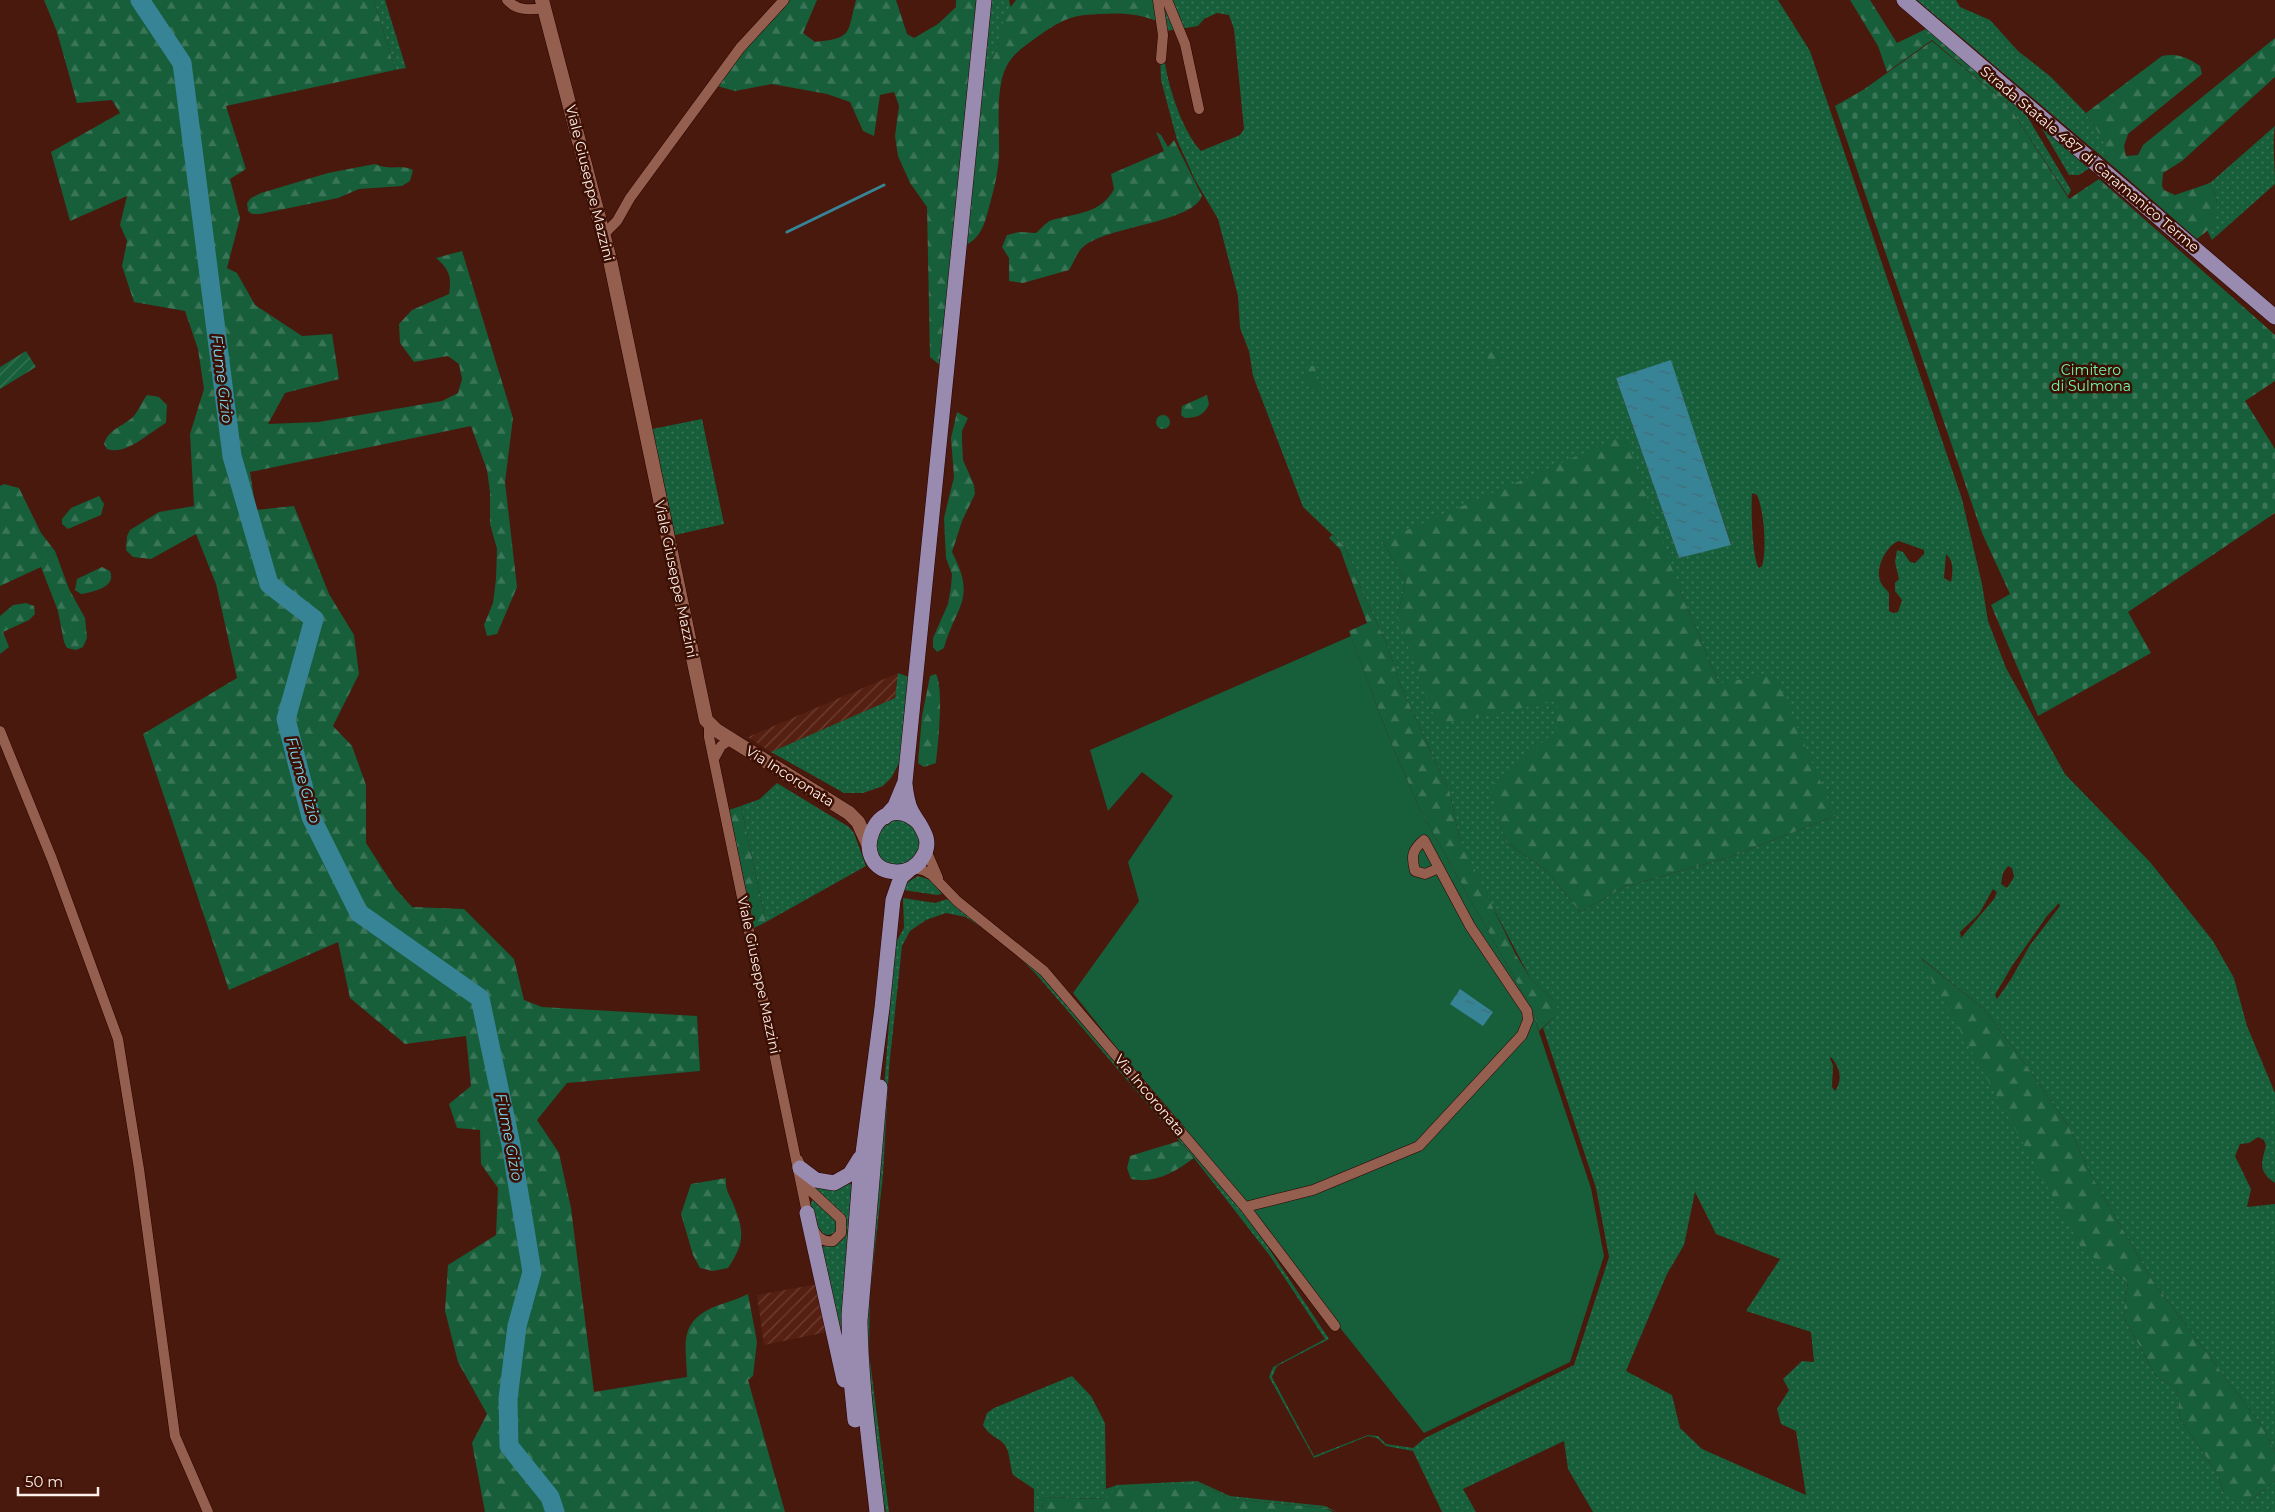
<svg xmlns="http://www.w3.org/2000/svg" width="2275" height="1512" font-family="Montserrat,sans-serif">
  <defs>
    <pattern id="industrial-furrows" width="10" height="10" patternUnits="userSpaceOnUse" patternTransform="scale(1.25)"><rect width="10" height="10" fill="#552011"/><path d="M-1 1l2-2M0 10L10 0M9 11l2-2" fill="none" stroke="#6e4134"/></pattern>
    <pattern id="grass-dots" width="8" height="8" patternUnits="userSpaceOnUse" patternTransform="scale(1.25)"><rect width="8" height="8" fill="#175e3a"/><path d="M2 2h.1M6 6h.1" fill="none" stroke="#3a7557" stroke-width="1.8" stroke-linecap="round"/></pattern>
    <pattern id="forest-firs" width="22" height="20" patternUnits="userSpaceOnUse" patternTransform="scale(1.25)"><rect width="22" height="20" fill="#175e3a"/><path d="M5 1l3.5 6h-7zM16 11l3.5 6h-7z" fill="#3a7557"/></pattern>
    <pattern id="cemetery-stones" width="16" height="16" patternUnits="userSpaceOnUse" patternTransform="scale(1.25)"><rect width="16" height="16" fill="#175e3a"/><path d="M2 7V4a2 2 0 0 1 4 0v3zM10 15v-3a2 2 0 0 1 4 0v3z" fill="#3a7557"/></pattern>
    <pattern id="garden-furrows" width="10" height="10" patternUnits="userSpaceOnUse" patternTransform="scale(1.25)"><rect width="10" height="10" fill="#175e3a"/><path d="M-1 1l2-2M0 10L10 0M9 11l2-2" fill="none" stroke="#3a7557"/></pattern>
    <pattern id="water-ripples" width="26" height="14" patternUnits="userSpaceOnUse" patternTransform="scale(1.25)"><rect width="26" height="14" fill="#388497"/><path d="M2 4q2-2 4 0t4 0M15 11q2-2 4 0t4 0" fill="none" stroke="#406c77"/></pattern>
  </defs>
  <rect width="100%" height="100%" fill="#48190c"/>
  <!-- industrial -->
  <path fill="url(#industrial-furrows)" d="M898,673l-3,25 -124,54 -23,-15z
    M818,1284l9,48 -63,13 -7,-50z"/>
  <!-- grass -->
  <path fill="url(#grass-dots)" fill-rule="evenodd" d="M374,0h11l21,68 -11,2z
    M991,0h18l2,8c-14,18 -7,46 -27,59z
    M1158,0h620l32,51 152,448 20,85 6,37 18,47 59,106 85,88 63,79 21,37 13,48 28,67v90c-17,-12 -14,-20 -9,-37l-2,-6 -6,-3 -9,6 -9,1 -5,12 16,33 -4,18 28,-3v247l-13,-25 -110,-146 -62,-107 -21,-46 -43,-62 -41,-55 -64,-52 188,311 19,14 -5,33 33,60 21,13 3,30 38,55 6,19 26,8 25,-20v31h-682l-25,-43 -4,-28 -101,48 13,23h-34l-29,-61 -27,-5 -9,-8 -9,-2 -54,22 -45,-81 4,-10 52,-28 -55,-83 -76,-98 -158,-184 -30,-30 -40,-27 -20,-4 -20,7 -16,11 -8,15 -13,122 -6,107 -13,119 -1,59 20,159h-3l-8,-36 -14,-125 31,-407 9,-16 -1,-30 32,5 12,-4 60,45 32,29 211,247 79,119 -52,27 -5,11 42,79 54,-21 10,1 8,8 27,4 12,-10 149,-73 35,-108 -13,-69 -53,-160 11,-11 -1,-17 -23,-22 -55,-105 -16,-36 -10,-48 -6,-10 -42,-93 -15,-44 -24,-50 -8,-25 -10,-21 -41,-39 -50,-131 -4,-25 -9,-23 -2,-32 -20,-77 -23,-39 -18,-40 -16,-60zM1217,13l12,2 5,14 10,100 -4,6 -39,16c-19,-20 -35,-69 -37,-97 0,-8 1,-16 2,-23l32,-5 6,-7zM1671,361l60,183 -52,14 -63,-180zM1752,493l5,2c7,15 10,55 5,71l-3,2c-7,-9 -8,-61 -7,-75zM1382,541l297,47 40,95 116,133 -105,41 -106,30 -44,25 -33,-41 -41,-29 -15,-55 67,-57v-29l-161,-85 9,-35zM1899,541l25,9v4l-9,9 -5,-1 -7,-10 -6,-2 -2,12 4,17 -4,4v8l7,9 -4,12 -5,1 -4,-2v-18c-2,-3 -6,-6 -8,-10 -7,-13 5,-38 18,-42zM1946,554c8,7 7,18 5,28l-7,-4zM2008,866l4,2 2,9 -7,11 -6,-4 2,-11zM1993,889l4,3 -3,7 -33,39 -1,-6 19,-18zM2059,903l1,3 -30,39 -19,34 -14,20 -2,-4 17,-29 35,-50zM1831,1057c9,10 12,23 4,34l-3,-4 1,-22 -3,-6zM1695,1192l21,42 64,25 -34,52 65,21 3,30 -12,-1 -19,18 6,11 -12,19 4,15 15,7 10,64 -104,-46 -22,-21 -8,-33 -46,-24 41,-97 17,-29z
    M1917,0h39l4,7 30,13 28,31 33,26 35,36 18,28 2,19z
    M2006,94l15,12 50,84 -3,6 -60,-91z
    M2037,120l56,46 -14,9h-10z
    M2275,126c-3,17 0,39 0,58l-63,56 -5,-10c13,-12 12,-34 3,-47z
    M702,419l22,105 -49,11 -23,-106z
    M898,673l11,4 -7,81 -11,20 -8,8 -20,7h-19l-73,-41 124,-54z
    M777,783l72,44 5,6 12,33 -100,56 -25,-116 19,-7z
    M875 843a23 23 0 1 1 46 0a23 23 0 1 1-46 0Z
    M918,876l13,4 11,14 -5,1 -34,-5 5,-8z
    M845,1183l7,1 -10,154 -21,-89 4,-4 9,1c9,-6 13,-15 12,-26l-33,-32z
    M813,1199l24,22 -1,11c-6,4 -11,4 -17,0l-10,-25z
    M1072,1376l19,20 14,27 1,66 11,-4 80,-4 33,15 95,10 12,6 -12,-4 -94,-9 -32,-16 -94,16 -63,-2 1,15h-9v-23l-21,-14c-3,-8 -3,-21 -7,-28 -4,-9 -16,-9 -23,-22l4,-12 7,-5z"/>
  <!-- forest -->
  <path fill="url(#forest-firs)" d="M44,0h330l21,70 -169,36 20,63 -16,10 10,39 -13,50 10,5 18,32 47,31 30,-2 7,45 -54,14 -17,31 51,-2 123,-21 16,-8 4,-14 -3,-15 -11,-8 -34,6 -14,-19 -1,-19 13,-14 37,-16c3,-17 0,-25 -13,-36l26,-7 51,167 -8,64 12,105 -20,47 -10,2 -3,-11 9,-22 3,-24 1,-30 -7,-25v-32l-3,-22 -16,-44 -221,46 6,38 38,-4 35,88 25,41 5,39 -26,52 19,20 14,39v58l29,45 17,19 52,2 50,50 10,41 18,7 155,9 3,55 -133,12 -30,37 22,33 12,55 23,184 93,-15c-1,-34 -9,-55 29,-71 11,-4 22,-7 32,-12l9,48 -4,34 -5,4 37,132h-300l-13,-69 15,-29 -29,-52 -13,-51 3,-46 48,-30 2,-47 -17,-24 -1,-34 -23,-2 -8,-24 22,-18 -5,-50 -61,8 -55,-46 -12,-56 -109,48 -86,-256 94,-56 -21,-94 -20,-50 -45,25 -18,-2 -7,-7 1,-14 3,-6 29,-18 35,-6 -4,-72 14,-45 -6,-40 -13,-38 -51,-9 -12,-36 5,-25 -7,-16 7,-29 -57,25 -19,-69 69,-39 -8,-13 -35,3 -20,-71z
    M789,0h28l-14,33 12,9c39,-4 32,-9 41,-42h40l11,34 7,4 24,-14 18,-17v-7h23l-37,367 -12,-10 -3,-150 -17,-24 -12,-27 -3,-20 4,-30 -5,-14 -14,3 -6,41 -11,-5 -13,-29 -23,-8 -55,-10 -37,7 -18,-5 20,-31z
    M1016,0h140l3,22c-24,-11 -49,-9 -74,-7 -20,2 -32,11 -48,22 -10,8 -21,14 -28,25 -15,22 -9,68 -10,93 -1,20 -6,38 -11,56 -4,15 -8,27 -22,34l18,-178c19,-12 13,-36 23,-54 2,-5 6,-9 9,-13z
    M1850,0h20l27,43 31,-15 78,66 2,11 -76,-65 -45,32 -9,-26z
    M2275,38v39l-93,84 -19,12 -1,13 2,4 11,5 35,-12c7,10 11,31 2,42 -3,5 -10,10 -15,14l-91,-79 -3,-20 -17,-27 76,-57c15,-3 25,1 38,10l2,8 -74,60 -4,12 2,10 12,-1 5,-10z
    M1156,132l5,3 7,12 6,-7 28,56c-10,27 -95,30 -119,51 -7,6 -9,16 -14,23l-46,13 -14,-2v-23l-7,-11 5,-12 12,-3 17,1c5,-4 10,-11 16,-13 24,-7 49,-6 62,-31l-3,-15 53,-23z
    M375,164c14,7 27,0 38,6l-3,11 -8,5 -43,3 -21,9 -78,16h-8l-4,-3 -1,-8 4,-5 10,-5 67,-20z
    M1484 355a8 8 0 1 1 16 0a8 8 0 1 1-16 0Z
    M1308,364l7,3 2,14 10,6 -3,4h-7l-10,-5 -2,-10z
    M147,395l12,2 8,8 -1,18c-16,9 -40,33 -59,26l-3,-5c5,-16 19,-17 30,-28 5,-6 8,-15 13,-21z
    M1207,395l2,9c-4,11 -13,14 -24,14l-4,-3 1,-9z
    M957,412l11,6 -6,13v10l1,19 11,25 1,9 -13,27 -10,31c25,48 4,53 -8,96l-7,4 -4,-5v-9l15,-34 3,-17 1,-13 -6,-16 -2,-40 10,-41 -3,-39z
    M1156 422a7 7 0 1 1 14 0a7 7 0 1 1-14 0Z
    M1625,435l54,153 40,95 56,-9 60,142 -105,41 -106,30 -44,25 -33,-41 -41,-29 -16,-55 67,-57v-29l-120,24 -40,-109 9,-35 -24,-40z
    M4,484l15,4 22,45 14,18 14,38 16,29 2,20 -4,9 -7,3 -9,-2 -3,-6 -6,-31 -17,-44 -41,19v-100z
    M99,496l5,8 -3,11 -33,14 -6,-5v-5l9,-11z
    M1332,535l12,11 10,21 8,25 24,50 15,44 42,93 6,10 10,48 56,116 15,25 23,22 5,9 -4,8 -15,14 -8,-23 -112,-200 -32,-75 -38,-102 18,-8 -27,-74 -11,-11z
    M102,567l8,4c7,16 -17,21 -29,23l-6,-4 2,-11z
    M26,603l8,3 1,8 -6,6 -26,12 6,15 -9,7v-38l13,-11z
    M936,674c8,16 2,70 0,89l-12,4 -6,-4 4,-47 8,-40z
    M741,806l25,116 -12,6 -25,-118z
    M1919,957l66,53 41,55 43,62 21,46 62,107 110,146 13,25v30l-25,20h-17l-9,-8 -6,-19 -38,-55 -3,-30 -21,-13 -33,-60 5,-33 -46,-34z
    M1179,1141l15,17c-19,14 -39,26 -63,21l-4,-11 3,-12z
    M726,1178c-1,9 2,15 6,23 12,29 14,40 -4,67l-15,3 -13,-3 -7,-13 -12,-41 10,-30z
    M1199,1483l32,16 94,9 8,4h-290l-1,-15 63,2 13,-12z"/>
  <!-- cemetery -->
  <path fill="url(#cemetery-stones)" d="M1932,41l76,64 61,94 30,-20 176,156v46l-30,20 30,48v64l-147,99 23,41 -113,63 -47,-111 19,-11 -28,-61 -147,-427 28,-16z"/>
  <!-- garden -->
  <path fill="url(#garden-furrows)" d="M26,351l10,16 -36,22v-22z"/>
  <!-- pitch -->
  <path fill="#175e3a" d="M1351,636l36,97 32,75 112,200 60,180 13,68 -34,106 -146,71 -351,-440 66,-92 -11,-39 45,-66 -31,-24 -34,39 -18,-61z"/>
  <!-- water -->
  <path fill="url(#water-ripples)" d="M1671,360l60,185 -52,13 -63,-180z
    M1460,989l33,23 -10,14 -33,-22z"/>
  <g fill="none" stroke-linecap="round" stroke-linejoin="round">
    <!-- stream -->
    <path stroke="#388497" stroke-width="3" d="M787,232l97,-47"/>
    <!-- river -->
    <path stroke="#388497" stroke-width="19" d="M140,0l42,63 50,393 37,128 45,35 -28,100 25,98 48,96 121,85 31,147 21,127 -15,54 -9,73 1,47 41,51 5,15"/>
    <defs>
      <path id="street" d="M507,0c10,11 23,10 37,8
        M1158,0l5,35 -2,24
        M1167,0l18,44 14,65
        M604,234l13,-13 13,-23 110,-150 44,-48
        M709,724v13l98,476c4,13 10,31 26,28l8,-8v-14l-30,-28 -13,-31
        M0,731l52,128 66,180 21,130 36,267 33,76
        M714,759l7,-13 10,-7
        M926,850l12,28
        M912,868l11,2 9,5 25,26 87,70 201,236 90,119
        M1245,1207l68,-17 106,-44 103,-111 6,-15 -1,-9 -57,-85 -46,-86c-12,10 -13,16 -9,31l10,3 14,-6"/>
      <path id="secondary" d="M542,0l68,260 96,460 10,10 133,83 9,9 11,24"/>
      <path id="primary" d="M1904,0l371,317
        M905,784c1,9 2,18 6,26 8,16 24,29 11,48 -5,9 -15,14 -25,14 -53,-1 -21,-89 22,-49
        M885,817l10,-11 10,-24 79,-782
        M800,1168l16,12 18,3 16,-9 10,-16
        M807,1213l37,167
        M855,1420l-5,-50 -1,-55 11,-139 22,-168 11,-108 8,-23 8,-7
        M877,1512c-7,-64 -16,-126 -17,-191l20,-234"/>
    </defs>
    <!-- street casing -->
    <use href="#street" stroke="#2c0100" stroke-width="11"/>
    <!-- secondary casing -->
    <use href="#secondary" stroke="#2c0100" stroke-width="15"/>
    <!-- primary casing -->
    <use href="#primary" stroke="#2c0100" stroke-width="16"/>
    <!-- street -->
    <use href="#street" stroke="#955f50" stroke-width="10"/>
    <!-- secondary -->
    <use href="#secondary" stroke="#955f50" stroke-width="14"/>
    <!-- primary -->
    <use href="#primary" stroke="#998ab0" stroke-width="15"/>
  </g>
  <g text-anchor="middle" stroke-width="5" stroke-linejoin="round" paint-order="stroke">
    <!-- street labels -->
    <g font-size="14" fill="#fdf0ec" stroke="#3c0f03">
      <text transform="translate(2090 159) rotate(40)" y="5">Strada Statale 487 di Caramanico Terme</text>
      <text transform="translate(590 183) rotate(76)" y="5">Viale Giuseppe Mazzini</text>
      <text transform="translate(676 579) rotate(78)" y="5">Viale Giuseppe Mazzini</text>
      <text transform="translate(790 776) rotate(32)" y="5">Via Incoronata</text>
      <text transform="translate(759 975) rotate(78)" y="5">Viale Giuseppe Mazzini</text>
      <text transform="translate(1150 1095) rotate(50)" y="5">Via Incoronata</text>
    </g>
    <!-- park labels -->
    <g font-size="14" fill="#72fbaf" stroke="#3c0f03">
      <text x="2091" y="375">Cimitero<tspan x="2091" dy="16">di Sulmona</tspan></text>
    </g>
    <!-- water labels -->
    <g font-size="15" font-style="italic" fill="#7adaf3" stroke="#3c0f03">
      <text transform="translate(222 379) rotate(83)" y="5">Fiume Gizio</text>
      <text transform="translate(303 780) rotate(74)" y="5">Fiume Gizio</text>
      <text transform="translate(509 1137) rotate(79)" y="5">Fiume Gizio</text>
    </g>
  </g>
  <!-- scale -->
  <path d="M18 1487v8h80v-8" fill="none" stroke="#fdf0ec" stroke-width="2.5"/>
  <text x="25" y="1487" font-size="15" fill="#fdf0ec" stroke="#3c0f03" stroke-width="4" paint-order="stroke">50 m</text>
</svg>
